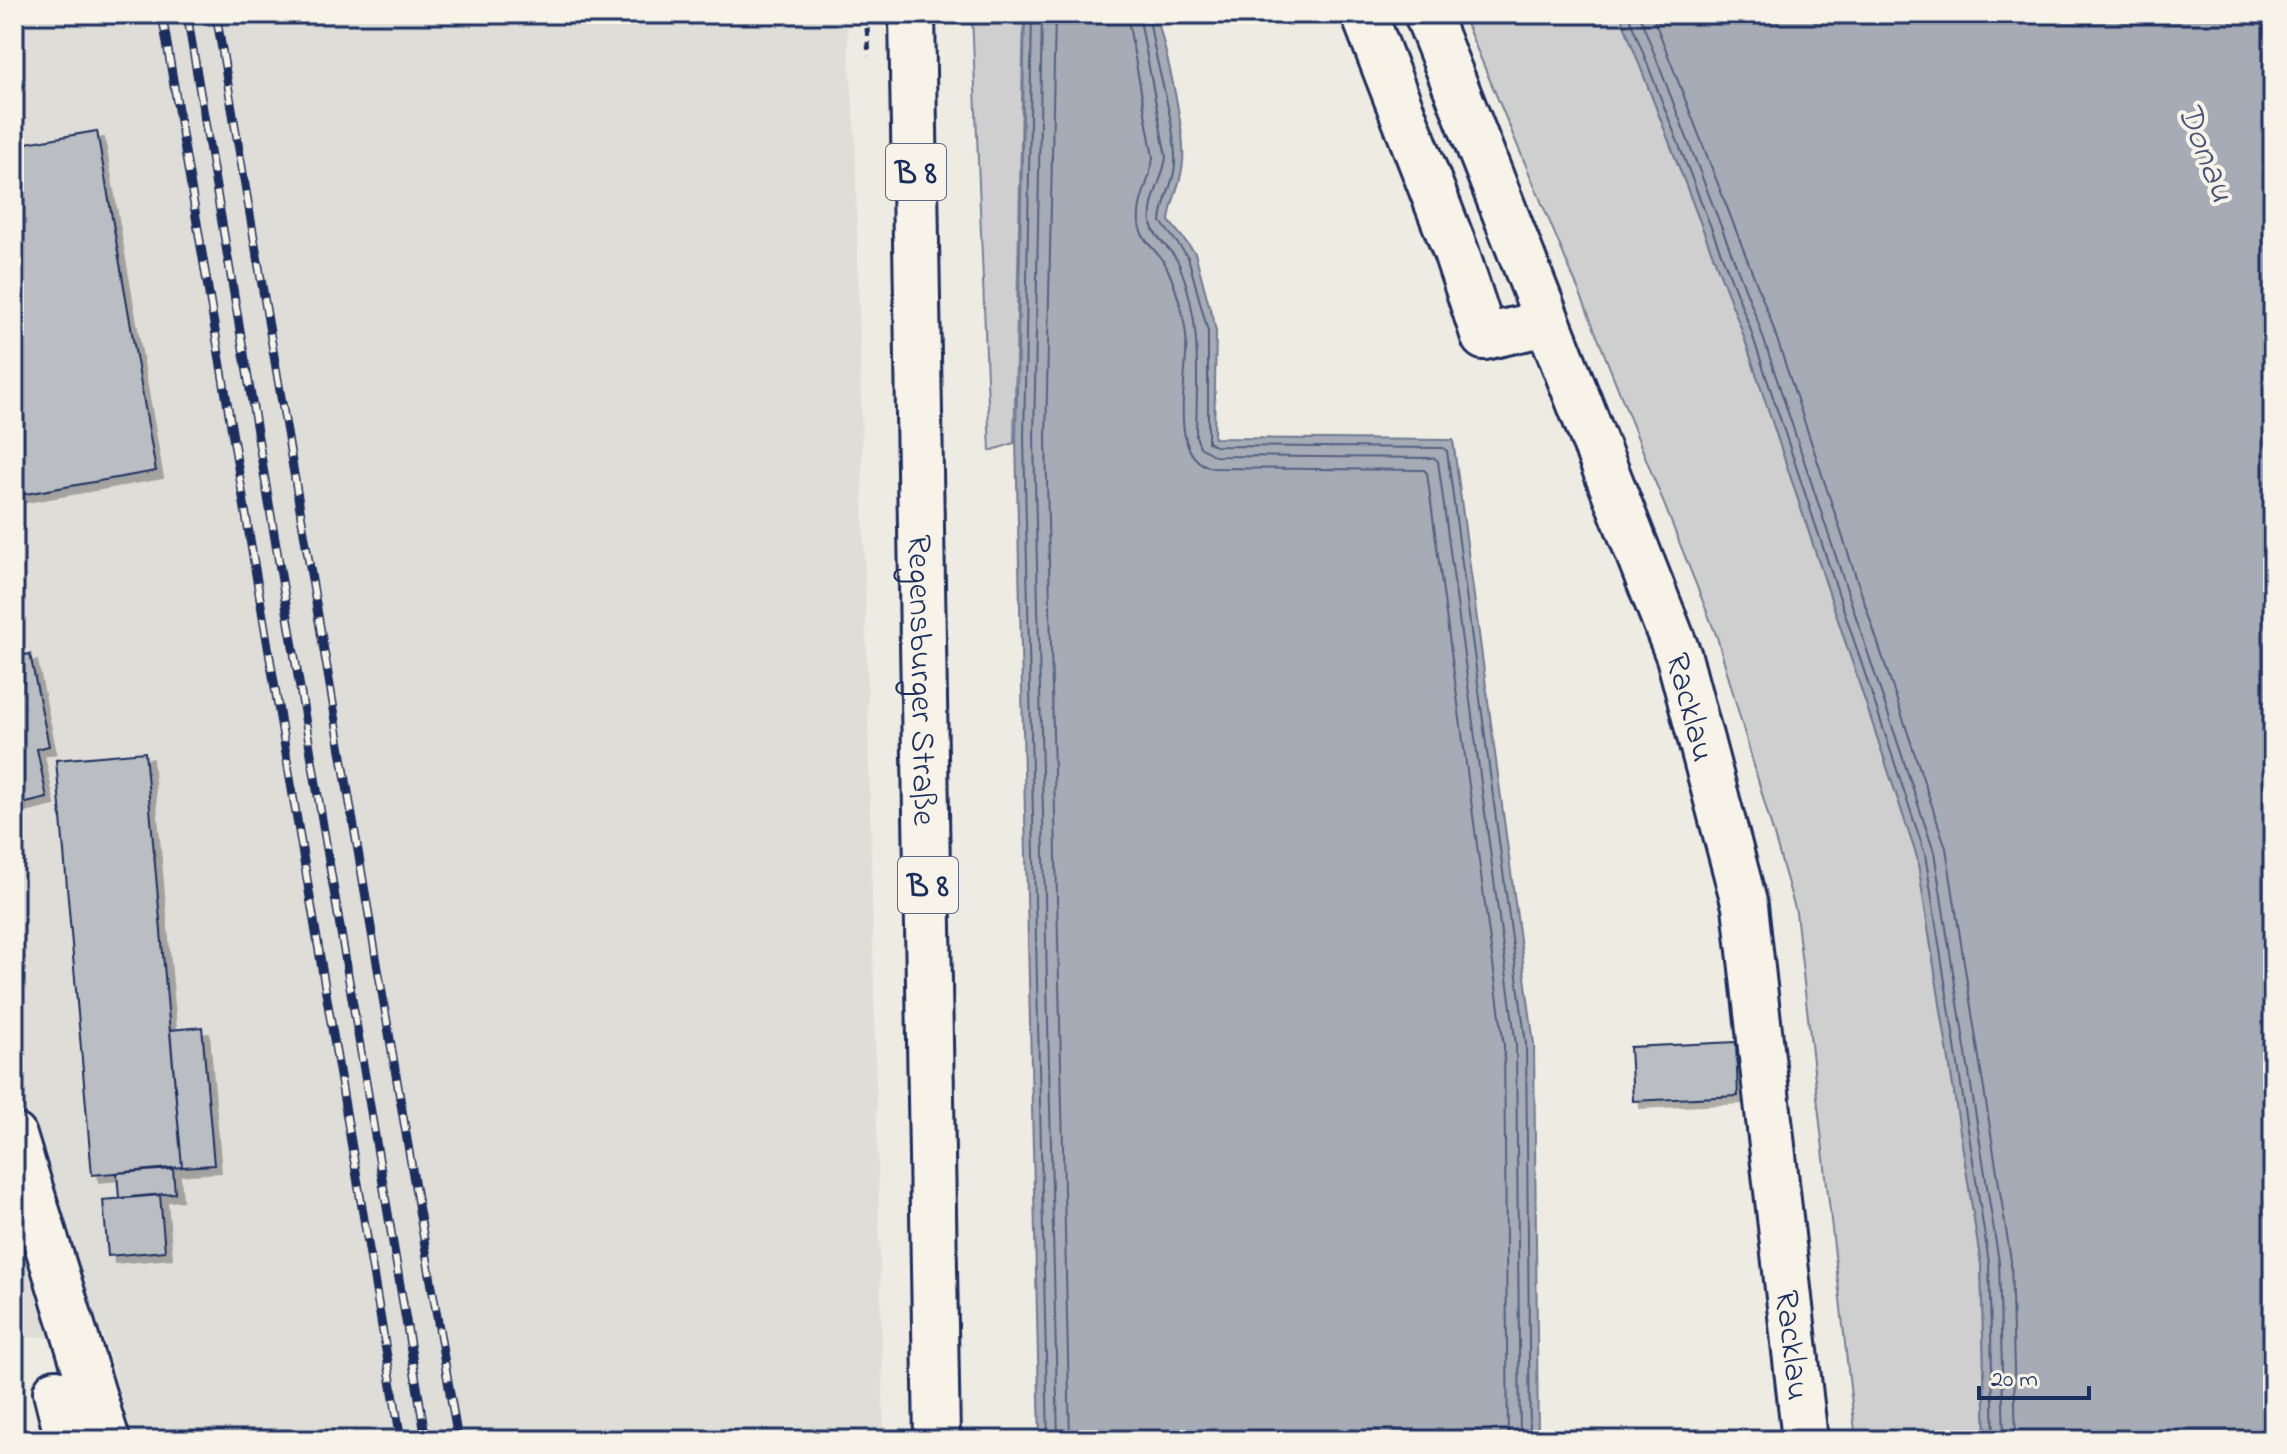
<svg xmlns="http://www.w3.org/2000/svg" width="2287" height="1454" font-family="'Indie Flower',sans-serif">
  <defs>
    <filter id="shadow"><feDropShadow dx="7" dy="7" stdDeviation="0" flood-color="#0004"/></filter>
  </defs>
  <rect width="100%" height="100%" fill="#eeebe2"/>
  <filter id="ink" filterUnits="userSpaceOnUse"><feTurbulence type="fractalNoise" baseFrequency=".0125" numOctaves="2"/><feDisplacementMap in="SourceGraphic" scale="16" xChannelSelector="R" yChannelSelector="G"/><feConvolveMatrix kernelMatrix="1 2 1 2 8 2 1 2 1" color-interpolation-filters="sRGB"/></filter>
  <g filter="url(#ink)">
    <!-- built -->
    <path fill="#deddd8" d="M14,14h832l9,120 29,1306h-751l-30,-106 -89,4z"/>
    <!-- green -->
    <path fill="#cfcfcf" stroke="#757f96" stroke-width="2" d="M972,14h52l-10,429 -24,8z
      M1462,14h158l121,314 176,529 64,407 5,176h-130l-60,-528 -79,-275 -133,-334z"/>
    <!-- water -->
    <path fill="#a6abb5" stroke="#6e7992" stroke-width="2" d="M1025,14h131c9,34 30,114 27,147 -1,22 -12,38 -14,60l26,32 21,78 -2,107 239,2 81,604 4,396h-498l-24,-1001z
      M1620,14h653v1426h-287l-5,-176 -64,-407 -176,-529z"/>
    <g fill="none" stroke-linecap="round" stroke-linejoin="round">
      <!-- shore -->
      <path stroke="#536181" stroke-width="2" d="M1032,14l-8,425 24,1001
        M1042,14l-8,425 24,1001
        M1055,14l-9,425 24,1001
        M1127,14l26,143c-2,24 -16,41 -14,66 2,20 22,29 29,47 8,18 16,45 18,65 4,37 -22,125 28,133l210,2 3,3 77,573 4,394
        M1139,14l27,143c-3,23 -18,43 -15,66 3,16 22,26 28,41 23,56 18,113 17,172l4,11 15,9 219,2 4,3 78,584 4,395
        M1149,14c4,47 24,94 26,142 2,24 -13,42 -14,66l27,35 20,75v110l7,4 228,2 4,3 79,593 4,396
        M1628,14l121,311 176,529 64,409 5,177
        M1639,14l119,308 176,530 65,410 5,178
        M1652,14l118,304 176,530 65,413 5,179"/>
    </g>
    <!-- building -->
    <path fill="#babdc2" stroke="#1b2f5e" stroke-width="2" filter="url(#shadow)" d="M97,131l59,340 -142,25v-351z
      M30,654l19,92 -12,3 10,49 -33,8v-149z
      M145,752l37,415 -90,8 -36,-415z
      M202,1027l12,138 -32,2 -12,-137z
      M1736,1042l2,54 -105,5 -3,-54z
      M173,1169l2,24 -56,5 -2,-25z
      M160,1195l5,56 -57,5 -5,-56z"/>
    <g fill="none" stroke-linecap="round" stroke-linejoin="round">
      <defs>
        <g id="minor">
          <path d="M1364,14l92,238 28,85 62,-14"/>
          <path id="s1" d="M1427,14l252,643 66,249 60,534"/>
          <path d="M14,1136l93,304"/>
          <path d="M56,1392l12,48"/>
        </g>
        <g id="major">
          <path id="s2" d="M912,14l25,1426"/>
        </g>
      </defs>
      <!-- minor casing -->
      <use href="#minor" stroke="#1b2f5e" stroke-width="50"/>
      <!-- major casing -->
      <use href="#major" stroke="#1b2f5e" stroke-width="50"/>
      <!-- path -->
      <path stroke="#1b2f5e" stroke-width="5" stroke-dasharray="8 6" stroke-linecap="butt" d="M866,14l3,42"/>
      <!-- minor -->
      <use href="#minor" stroke="#f7f3e8" stroke-width="44"/>
      <!-- major -->
      <use href="#major" stroke="#f7f3e8" stroke-width="44"/>
      <defs>
        <path id="rail" d="M162,14l239,1426
          M187,14l239,1426
          M216,14l242,1426"/>
      </defs>
      <!-- rail casing -->
      <use href="#rail" stroke="#1b2f5e" stroke-width="9"/>
      <!-- rail -->
      <use href="#rail" stroke="#f7f3e8" stroke-width="6" stroke-dasharray="18" stroke-linecap="butt"/>
    </g>
  </g>
  <g text-anchor="middle" stroke-width="8" stroke-linejoin="round" paint-order="stroke">
    <!-- shield labels -->
    <g fill="#f7f3e8" stroke="#5d6a87" stroke-width="2">
      <rect x="886" y="144" width="60" height="56" rx="6"/>
      <rect x="898" y="857" width="60" height="56" rx="6"/>
    </g>
    <g font-size="32" font-weight="bold" fill="#1b2f5e">
      <text x="916" y="183">B 8</text>
      <text x="928" y="896">B 8</text>
    </g>
    <!-- street labels -->
    <g font-size="34" fill="#1b2f5e" stroke="#f7f3e8">
      <text dy="12" stroke="none"><textPath href="#s2" startOffset="666">Regensburger Straße</textPath></text>
      <text dy="12" stroke="none"><textPath href="#s1" startOffset="742">Racklau</textPath></text>
      <text dy="12" stroke="none"><textPath href="#s1" startOffset="1390">Racklau</textPath></text>
    </g>
    <!-- water labels -->
    <g font-size="36" font-style="italic" fill="#455478" stroke="#f7f3e8">
      <text transform="translate(2208 151) rotate(69)" y="13">Donau</text>
    </g>
  </g>
  <!-- margin -->
  <rect width="2287" height="1454" fill="none" stroke="#f7f3e8" stroke-width="48"/>
  <rect x="24" y="24" width="2239" height="1406" fill="none" stroke="#1b2f5e" stroke-width="3" filter="url(#ink)"/>
  <!-- scale -->
  <path d="M1979 1386v12h110v-12" fill="none" stroke="#1b2f5e" stroke-width="4"/>
  <text x="1991" y="1386" font-size="24" fill="#1b2f5e" stroke="#f7f3e8" stroke-width="6" paint-order="stroke">20 m</text>
</svg>
